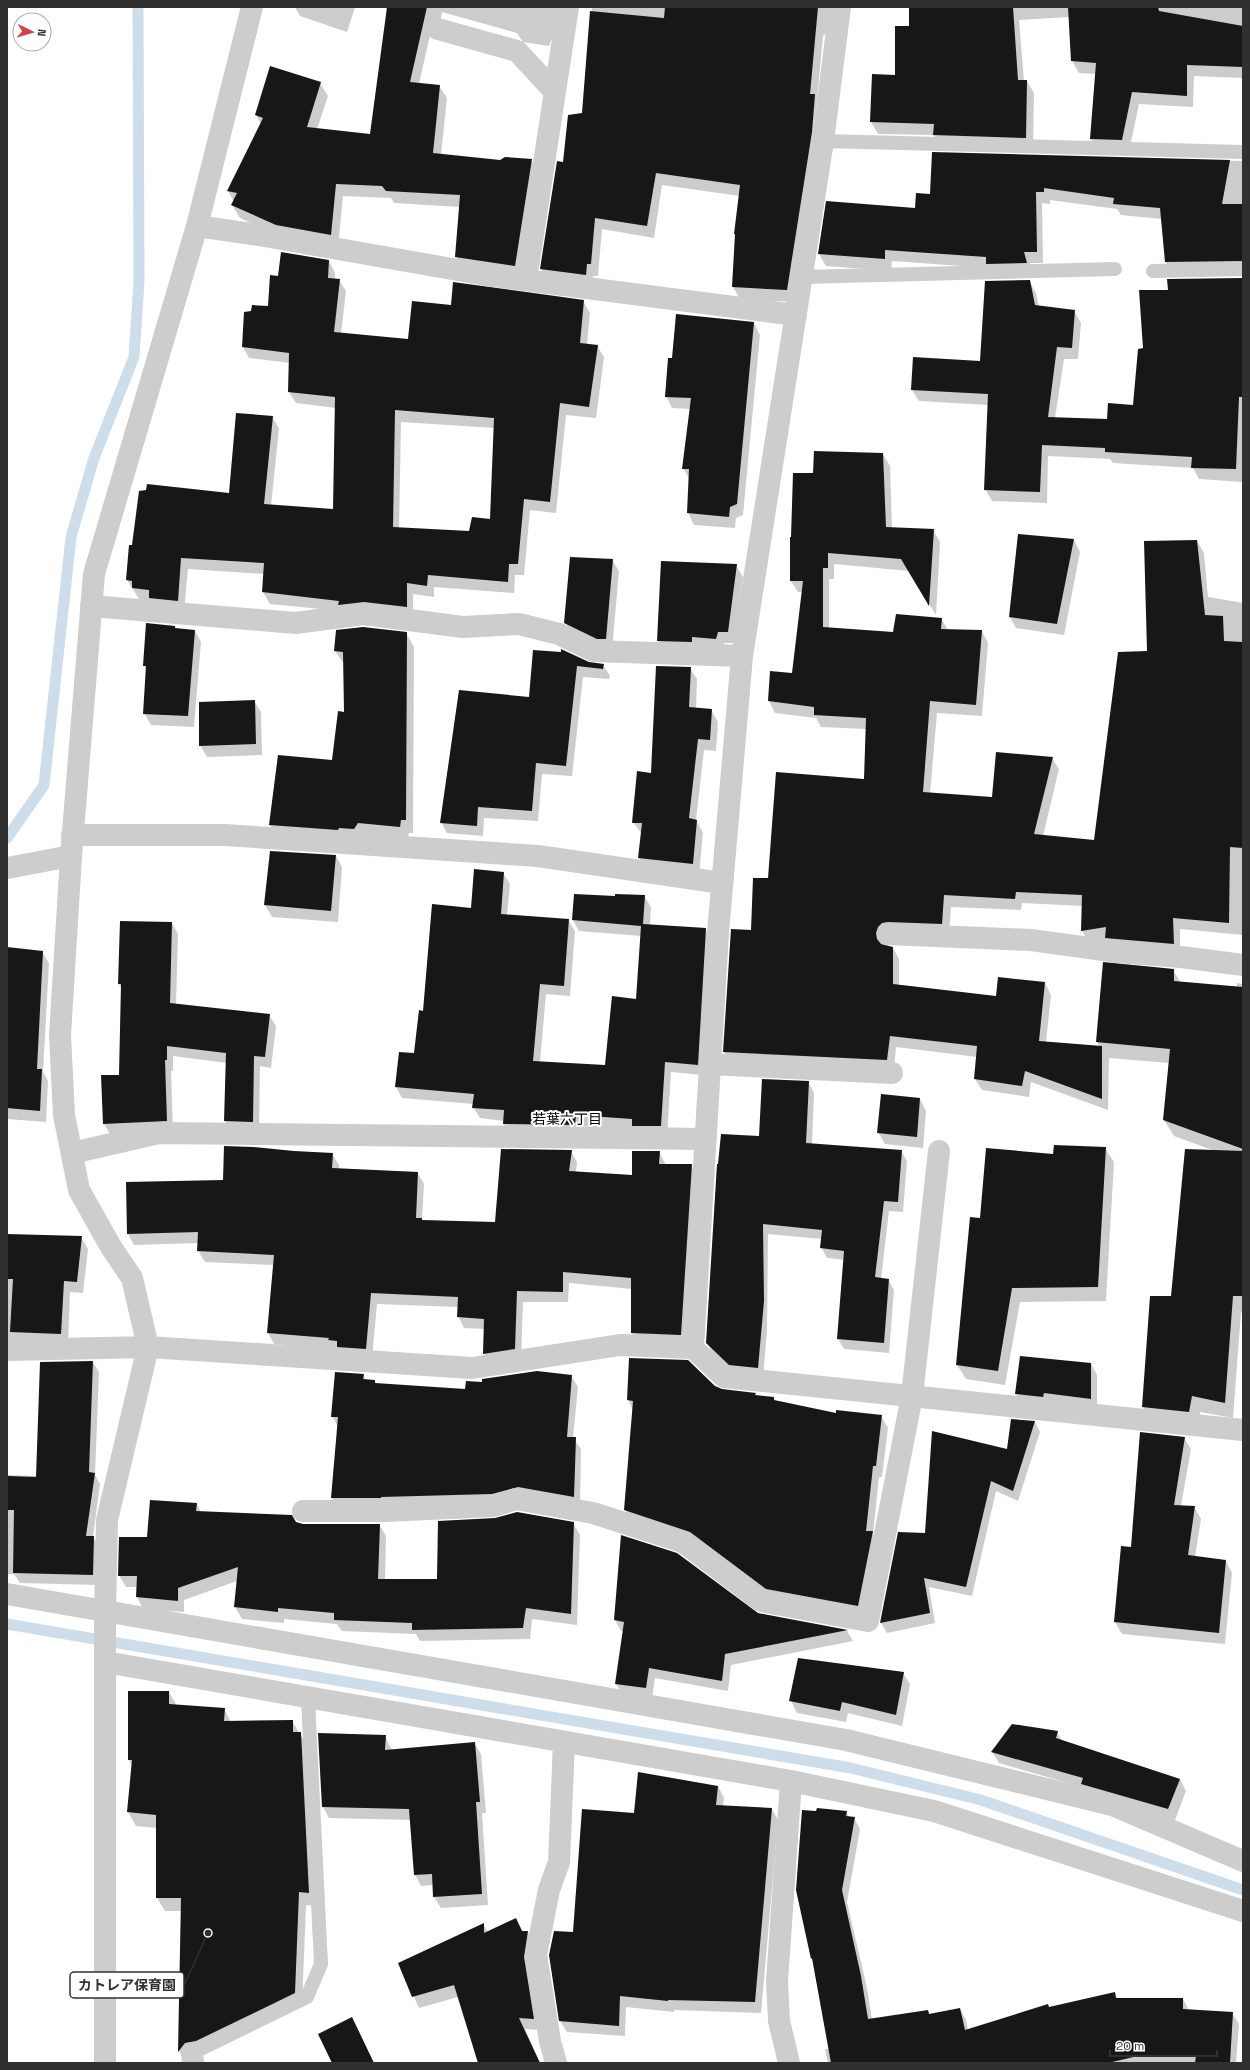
<svg xmlns="http://www.w3.org/2000/svg" width="1250" height="2070" font-family="'Space Grotesk','Noto Sans JP',sans-serif">
  <rect width="100%" height="100%" fill="#fff"/>
  <!-- shadow -->
  <path fill="#0003" fill-rule="evenodd" d="M295,7h60l-8,25 -47,-16z
    M388,7h177l-16,39 -26,-4 -6,-9 -75,-21 -2,11 -7,-1 -14,62 20,2 8,12 -6,57 59,6 31,-1 8,13 -17,105 -59,-9 -7,-12 4,-50 -66,-4 -3,-5 -48,-2 -5,51 -54,-9 -44,-20 -8,-13 2,-3 -6,-11 33,-67 -5,-9 14,-47 50,15 8,13 -11,33 54,6z
    M592,7h240l-4,25 -5,4 -6,64 -24,202 -53,-3 -7,-12 7,-91 -78,-11 -8,53 -52,-9 -4,47h-5l-1,11 -44,-6 -7,-12 17,-107 6,1 18,-50z
    M910,7h333v71l-49,-2 -1,31 -54,-3 -10,48 -31,-1 -7,-12 5,-65 -17,-1 -7,-12 -2,-44 -51,3 5,61h3l7,12 -1,56 -92,-2 -7,-12 -56,-1 -7,-12 2,-47 23,1 14,-49z
    M933,153l310,8v111l-70,2 -7,-12 -4,-43 -41,-4 -4,-6 -67,-9v4l-8,-1 1,60h-13l3,11 -43,-6 -98,-7 -1,10 -65,-5 -7,-12 8,-51 89,6 15,-14z
    M329,261l6,12v7h4l7,11 -5,43 68,6 43,-34 131,-5 7,12 -3,32 10,1 7,11 -8,61 -30,-3 -10,98 -26,-3 -6,65h-9l-1,18 -80,-6v10l-21,-3v24l-143,-14 -7,-12 2,-18 -77,-5 -4,43 -45,-13 -12,-19 6,-34 97,-52 42,-77 7,11 -8,78 63,4 2,-102 -40,-5 -7,-11 1,-29 -41,-5 -6,-11 26,-40 10,-30zM401,422l94,6 -4,92 -21,12 -71,-3z
    M1243,278v204l-44,-3 -6,-11 -80,-5 -3,-4 -62,-3 -1,47 -55,-2 -7,-12 4,-84 -70,-4 -7,-11 69,-28 48,-81 7,12 3,14 35,4 7,12 -3,36h-14l-9,59 53,2 26,-14 10,-57 25,-58z
    M754,323l6,12 -17,180 -7,3 -1,10 -41,-3 -6,-12 2,-33 -7,-12 8,-59 -19,-1 -6,-12 7,-36z
    M883,454l7,12 2,63 41,1 7,12 -4,73 -27,-44 -75,-7v15h-5v49l65,5 47,-15 7,12 34,1 6,12 -6,73 -45,-3 -7,81 62,4 60,-40 7,11 -16,67 52,6 53,-190 49,-111 7,12 4,44 35,6v332l-63,-6v26l-68,-6 -5,-10 -18,3 -7,-11 1,-25 -61,-3 -1,7 -70,-3 -2,28 -65,5 -2,6 11,2 6,11v26l98,12 48,-14 6,12 -5,47 54,5 -3,-5 76,-72 8,13 56,4v-4l6,1v328h-2l-8,106 -33,-6 -2,15 -46,-4 -9,-16 29,-110 43,-146 -41,-15 -10,-16 5,-57 -60,-5 -1,52 -77,-28 -2,15 -47,-7 -7,-11 2,-22 -81,-10 -2,24 -163,-7 -7,-12 28,-121 17,-52 96,-99 1,-51 -45,-2 -5,-9 -41,-5 -6,-12 24,-27 9,-82h-4l-7,-11 23,-107z
    M1018,535l56,5 6,12 -16,83 -48,-7 -6,-11z
    M612,560l7,11 -7,79 -40,-16 -7,-12z
    M736,565l7,12 -9,66h-10l-2,7 -57,2 -7,-12z
    M175,626l1,3 19,2 6,11 -7,85 -43,-2 -7,-12 2,-43 -2,-5z
    M406,633l8,14 -1,186h-4l-2,7 -129,-1 -8,-14 8,-69 55,5 12,-48 -1,-49 -9,-13z
    M534,651l69,14 7,11 -1,3 -26,-2 -11,99 -30,-2 -4,47 -54,-3 -1,18 -36,-3 -6,-11 89,-124z
    M690,668l7,11 -1,30 15,1 7,12 -2,29 -12,-1 -8,70 7,13 -4,42 -53,-6 -7,-11 3,-24 -9,-12z
    M254,701l7,11 1,43 -55,2 -7,-12z
    M336,856l6,11 -4,55 -66,-5 -7,-12z
    M503,873l7,11 -3,31 61,5 7,11 -5,65 -24,-2 -6,68 66,4 31,-66 4,-64 -62,-5 -6,-11 43,-22 28,-2 7,11 -1,18 55,4 7,11 -9,135 -32,-3 -4,65 -32,-7 -53,-4 -1,10 -71,-1 -6,-11v-3l-24,-3 -7,-11 1,-3 -72,-6 -6,-11 19,-33 9,-42 48,-103z
    M121,922l51,1 6,11 -2,71 93,10 7,11 -5,42 -11,-2 -1,66h-27l-7,-11 2,-58 -54,-7v15h-2l2,60 -63,3 -6,-10 16,-48 2,-87 -3,-5z
    M7,948l35,4 7,11 -6,109 5,9 -2,41 -39,-3z
    M808,1082l6,11 -2,52 89,6 6,10 -4,51 -14,-1 -8,68 7,1 6,10 -5,63 -45,-4 -6,-10 7,-79 -18,-2 -6,-11 1,-8 -54,-5 -1,96 -4,48 -27,-3 -23,-22 -6,-10 53,-206z
    M920,1099l6,12 -3,37 -38,-4 -7,-12z
    M1105,1148l9,14 -8,139 -86,1 -15,83 -39,-6 -9,-14 24,-145 73,-65z
    M571,1151l6,11 -1,10 57,4 26,-24 7,13h25l6,11 -10,170 -49,-2 -6,-11v-44l-63,-6 -1,19h-45l-2,58 -30,4 -7,-11 1,-24 -21,-1 -6,-12v-9l-81,-3 -5,55 -37,-10 -61,-5 -6,-11 6,-68 -69,-3 -7,-11 1,-8 -65,2 -6,-11 -1,-51 97,-2 70,-29 38,2 7,11v4l78,3 7,12 -2,36 74,4z
    M7,1235l74,2 7,12 -5,44 -13,-1 -2,53 -61,-4z
    M93,1362l6,10 -4,103 5,9 -7,53 7,11 -1,37 -79,-2 -6,-9h-7v-99l30,1z
    M1091,1364l6,11v35l-74,-5 -7,-11z
    M363,1374l3,6 9,1 2,4 89,5 17,-7 88,-7 7,11 -5,51 8,11 -1,59 -242,1 -6,-11 6,-71 -6,-11z
    M715,1387l7,3 52,8 2,4 60,12 45,2 7,12 -6,49h-3l-6,57 6,10 -15,73 -90,-17 -143,-79 -6,-12 8,-99 -5,-10z
    M1012,1420l23,2 5,10 -22,69 -22,-10 -24,105 -43,-9 6,36 -48,10 -6,-10 18,-90 27,1 82,-84z
    M1184,1438l7,11 -10,57 13,1 7,12 -6,38 31,4 6,12 -7,71 -103,-10 -7,-12 7,-75 10,1z
    M197,1504l4,8 102,12h76l7,12 -1,44h53l135,-57 7,12 -3,90 -45,-6 -2,20 -110,2 -4,-7 -74,-3 -5,-7 -53,-5v4l-42,-4 -7,-12 2,-26 -53,19v12l-41,-3 -6,-12v-10h-11l-7,-12 29,-37z
    M758,1614l89,17 6,10 -122,24 -3,26 -73,-13 -3,21 -29,-4 -7,-11 8,-53h-3l-6,-11z
    M903,1673l7,11 -8,42 -54,-13 -2,9 -49,-9 -6,-12z
    M169,1692l8,14 47,3 7,13 61,-1 16,26 8,159 -10,-1 -4,102 -98,48 -11,1 -7,7 -7,-12 3,-140h-17l-8,-13v-70l-21,-2 -8,-14 4,-46 -3,-6z
    M1057,1732l5,9 118,38 6,12 -11,29 -86,-25 -4,-7 -86,-25 -7,-11z
    M385,1736l7,14 82,-7 7,11 5,59h-4l6,92 -47,3 -7,-11 -1,-12 -12,1 -6,-11 -4,-55 -82,-2 -6,-11z
    M718,1786l6,12 -1,8 49,3 6,11 -17,193 -87,-3v2l-48,-5 -1,29 -58,-4 -7,-11 14,-88z
    M846,1812l4,6h4l6,11 -13,73 20,86 5,32 56,-9 2,4 30,-6 6,11 2,10 81,-22 66,-15 3,6h65l6,11 43,3 7,11 -3,39h-408l-3,-14h5l-18,-91z
    M516,1919l7,13h5l6,11 6,87 -15,-1 15,34h-52l-30,-66 -39,11 -20,-44 84,-40 5,8z"/>
  <g fill="none" stroke-linecap="round" stroke-linejoin="round">
    <!-- stream -->
    <path stroke="#cddeea" stroke-width="11" d="M7,838l37,-53 27,-248 23,-79 40,-101 5,-75 -1,-275
      M7,1624l844,144 130,32 262,90"/>
  </g>
  <!-- building -->
  <path fill="#171717" fill-rule="evenodd" d="M387,7h40l-17,75 30,3 -7,68 67,7 5,-3 27,2 -17,107 -60,-9 5,-62 -74,-4 -4,-5 -46,-2 -5,51 -55,-10 -45,-20 6,-12 -10,-2 36,-73 -8,-3 15,-49 51,16 -14,45 63,7z
    M665,7h153l-8,87h5l-3,38 -25,158 -55,-3 3,-53h-1l6,-49 -84,-12 -9,53 -52,-8 -4,46h-4l-1,11 -46,-6 17,-108 6,1 5,-47 14,-2 8,-102 74,7z
    M909,7h104l5,73h9l-1,58 -93,-3 1,-11 -64,-2 2,-48 23,1v-49h14z
    M1068,7h90l1,4 84,15v41l-56,-2v31l-55,-4 -10,48 -32,-1 6,-76 -25,-2z
    M932,152l298,8 -8,44h21v57l-78,1 -5,-54 -47,-4 1,-6 -70,-10v4h-8l1,60h-13l3,11 -41,1v-7l-101,-7v9l-67,-5 8,-53 89,7 1,-15 14,1z
    M281,252l48,8 -1,18 12,1 -6,53 74,7 4,-38 39,4 2,-23 131,18 -4,43 18,2 -9,62 -29,-4 -10,99 -26,-3 -6,65h-9l-1,18 -80,-7 -1,11 -20,-3v24l-43,-5 -26,3 1,-4 -77,-9 2,-29 -83,-5 -3,43 -29,-3v-8l-17,-2v-7l-6,-1 3,-35h3l7,-54 7,-1 1,-6 82,9 7,-80 37,3 -9,88 69,5 2,-112 -47,-5 1,-39 -47,-6 2,-35 7,-1 1,-6 16,1 2,-31 8,1zM395,410l99,8 -4,101 -18,-2 -3,14 -76,-4z
    M1243,278v119h-4l-3,72 -45,-1 1,-11 -87,-5v-4l-63,-3 -2,47 -56,-2 4,-96 -77,-4 2,-33 67,4 5,-80 45,-1 5,25 40,5 -3,38 -15,-1 -9,70 59,2 1,-16 25,2 5,-56 5,-1 -4,-58h29l-1,-11z
    M676,314l78,8 -17,182 -7,3 -1,10 -42,-4 2,-44h-7l9,-71 -26,-1 3,-39h4z
    M814,451l69,2 3,74 48,2 -5,77 -28,-47 -73,-6v15h-5v59l70,5 3,-18 46,4 -1,11 41,1 -6,75 -46,-4 -7,91 69,5 4,-45 57,5 -19,77 60,6 24,-188 29,-1 -3,-110 53,-1 8,75 18,1 1,25 19,1v206l-13,-1 -1,76 -56,-5 1,26 -69,-6 1,-11 -25,4 1,-36 -66,-3 -1,7 -71,-4 -2,29 -54,-2 -6,1 -4,4 -2,6 1,6 4,5 12,3v37l103,12 2,-19 47,5 -6,59 63,5v53l-77,-28 -3,15 -48,-7 3,-33 -87,-10 -3,24 -164,-8 8,-123 20,1 2,-52h15l8,-106 88,7 2,-61 -52,-3v-8l-46,-6 2,-30 22,2 11,-92h-13v-44h1l2,-64h20z
    M1018,534l56,5 -17,85 -48,-7z
    M570,557l43,2 -7,80h-9l-33,-16z
    M661,561l76,3 -9,68h-10l-2,7 -24,-2v5l-35,-1z
    M146,623l29,3v2l20,2 -7,86 -45,-2 3,-48h-3z
    M363,627l44,5 -1,188h-5l-1,7 -42,-4 -4,6 -15,-1 -1,2 -69,-5 9,-70 54,5 6,-49 6,1 -1,-60 -9,-1 2,-21z
    M561,649l28,13 15,2 -1,5 -26,-3 -11,100 -30,-3 -4,48 -54,-4 -1,19 -37,-3 19,-133 70,7 4,-47 28,2z
    M656,666l35,1 -2,40 23,2 -2,31 -12,-1 -9,79 8,2 -4,44 -55,-6 4,-35h-10l5,-52 14,2z
    M255,700l1,44 -57,2v-44z
    M270,851l66,4 -5,56 -67,-6z
    M474,869l30,3 -3,42 68,5 -5,67 -24,-2 -7,77 72,4 7,-69 24,3 5,-73 -69,-6 2,-26 41,2v-2l30,1 -2,29 63,4 -8,137 -33,-3 -4,64h-29v-7l-56,-4 -1,10 -72,-1 1,-14 -32,-2 2,-14 -79,-7 4,-35 15,1 5,-43 4,1 9,-107 39,4z
    M120,921l52,1 -2,81 100,11 -5,43 -11,-1 -1,66 -29,-1 2,-68 -59,-7v14h-2l2,61 -64,3 -2,-49h18l2,-91h-3z
    M7,947l36,4 -6,118h5l-2,42 -33,-3z
    M1103,962l71,7v12l69,6v162l-80,-29 7,-71 -74,-7z
    M762,1079l47,2 -3,62 96,7 -4,52 -14,-1 -9,76 14,2 -5,64 -47,-4 7,-88 -24,-3 2,-18 -59,-6 1,77 -6,67 -29,-3 -23,-22 11,-179h1l3,-30 38,2z
    M881,1094l39,4 -3,39 -40,-4z
    M1054,1145l52,2 -8,140 -86,1 -14,83 -42,-6 14,-148 10,1 6,-70 67,6z
    M224,1146l29,1 41,4 39,2 -1,15 86,4 -2,46h6v2l73,2 6,-73 71,1 -3,21 63,4v-24h28l-1,13h33l-11,171 -50,-2v-55l-68,-6v20l-46,-1 -2,58 -32,5 1,-35 -27,-2 1,-20 -87,-4 -5,56 -29,-2v-6l-9,-1 1,-2 -62,-5 7,-78 -77,-4 1,-19 -71,2 -1,-52 97,-2z
    M1185,1149l58,2v145h-10l-8,107 -33,-7 -3,16 -47,-5 8,-111h21z
    M7,1234l75,2 -5,46 -13,-1 -3,53 -51,-2 3,-53h-6z
    M1020,1356l71,7v36l-47,-6 -1,4 -28,-3z
    M629,1358l59,2 27,26 7,3 34,4 -1,2 19,2v3l62,13v-3l46,5 -6,51h-3l-7,65h7l-15,75 -92,-17 -76,-57 -66,-22 9,-109 -6,-1z
    M93,1361l-4,111 6,1 -9,63h8l-1,39 -80,-2 1,-63h-7v-34l29,1 4,-115z
    M537,1371l35,4 -5,62h9l-2,60 -56,-10 -26,7 -111,3v1h-50l7,-81h-7l4,-45 29,2 -1,5 12,1v3l90,6 1,-8 16,1v-3z
    M1011,1419l24,2 -22,70 -22,-10 -25,106 -42,-9 6,35 -50,10 18,-91 27,1 7,-102 75,18z
    M1140,1432l45,5 -11,68 21,1 -7,49 38,5 -7,73 -105,-11 7,-76 10,1z
    M150,1500l47,3 -1,8 96,4 4,7 7,2h77l-2,55h59l1,-58 57,-3 22,-6 57,10 -3,92 -45,-6 -3,20 -111,2v-7l-78,-3v-7l-56,-5v4l-44,-5 4,-40 -60,21v13l-42,-4 1,-21h-19l1,-39h28z
    M621,1535l56,18 81,60 90,17 -123,24 -3,27 -73,-13 -3,20 -31,-4 9,-62 -10,-2z
    M798,1658l106,14 -8,43 -54,-13 -2,9 -51,-10z
    M128,1691h41v13l56,4 -1,13 69,-1v12h8l8,161 -10,-1 -4,101 -99,48 -11,2 -7,9 3,-154h-25v-83l-29,-3 5,-52h-4z
    M1012,1724l46,7 -2,7 124,41 -12,30 -87,-25 2,-6 -92,-26z
    M318,1733l68,2 -1,15 90,-8 5,60h-4l6,92 -49,3 -1,-23 -18,1 -5,-66 -87,-2z
    M638,1772l80,14 -2,19 56,3 -17,194 -87,-2v1l-48,-5 -1,30 -60,-5 -10,-66 5,-24 19,1 9,-123 52,4z
    M817,1808l30,3 -1,5 9,1 -13,73 19,86 7,43 60,-9 1,4 31,-6 5,22 83,-26 1,3 66,-15 1,6h67v11l50,3 -3,51h-35l1,-7 -54,-1 -34,8h-277l-19,-105 -1,1 -15,-69 6,-80 14,1z
    M516,1918l6,13h6l-4,26 10,62 -15,-1 21,45h-62l-24,-78 -42,12 -14,-34 86,-40v10z
    M352,2017l22,46h-42l-14,-29z"/>
  <g fill="none" stroke-linecap="round" stroke-linejoin="round">
    <!-- lane -->
    <path stroke="#cdcdcd" stroke-width="14" d="M823,141l420,11
      M1153,271l90,-2
      M802,277l313,-8
      M192,2053l115,-56 14,-33 -13,-265"/>
    <!-- street -->
    <path stroke="#cdcdcd" stroke-width="22" d="M438,29l79,22 37,40
      M197,226l62,9 227,40 310,40
      M526,280l42,-273
      M91,606l205,17 67,-9 100,13 56,-3 40,10 35,17 148,5
      M72,835h153l313,21 184,27
      M7,868l64,-12
      M888,934l143,6 87,12 63,5 62,8
      M710,1064l182,9
      M72,1153l87,-20 547,6
      M693,1348l25,-415 24,-277 81,-515 17,-134
      M7,1350l141,-3 324,21 148,-23 73,3 31,29 519,53
      M303,1511h81l110,-5 22,-7 77,14 90,29 78,59 107,20 44,-225 27,-245
      M7,1594l839,146 266,65 131,56
      M105,1662l686,119 143,30 309,100
      M192,2053l1,10
      M105,2063v-452l2,-91 41,-173 -16,-69 -21,-31 -32,-57 -15,-75 -4,-80 11,-179 23,-282 103,-348 55,-219
      M556,2063l-6,-22 -14,-86 13,-65 10,-28 5,-120
      M789,2063l-10,-42 -2,-40 14,-200"/>
  </g>
  <g text-anchor="middle" stroke-width="4" stroke-linejoin="round" paint-order="stroke">
    <!-- neighbourhood labels -->
    <g font-size="14" fill="#000" stroke="#fff">
      <text x="567" y="1124">若葉六丁目</text>
    </g>
  </g>
  <!-- callouts -->
  <path fill="none" stroke="#303030" stroke-width="1.5" d="M208 1933L184 1985"/>
  <circle fill="#303030" stroke="#fff" stroke-width="1.5" cx="208" cy="1933" r="4"/>
  <rect fill="#fff" stroke="#303030" stroke-width="1.5" x="70" y="1972" width="114" height="26" rx="4"/>
  <g font-size="14" text-anchor="middle" font-weight="bold" fill="#303030">
    <text x="127" y="1990">カトレア保育園</text>
  </g>
  <!-- border -->
  <rect width="1250" height="2070" fill="none" stroke="#303030" stroke-width="16"/>
  <!-- north arrow -->
  <g transform="translate(32 32) rotate(95)"><circle r="19" fill="#ffffff" stroke="#acacac"/>
  <path d="M0-3L7 15L0 10L-7 15Z" fill="#d7414c"/>
  <text y="-6" font-size="11" font-weight="bold" text-anchor="middle" fill="#303030">N</text>
  </g>
  <!-- scale -->
  <path d="M1110 2050v6h107v-6" fill="none" stroke="#303030" stroke-width="2"/>
  <text x="1116" y="2050" font-size="12" fill="#303030" stroke="#ffffff" stroke-width="3" paint-order="stroke">20 m</text>
</svg>
